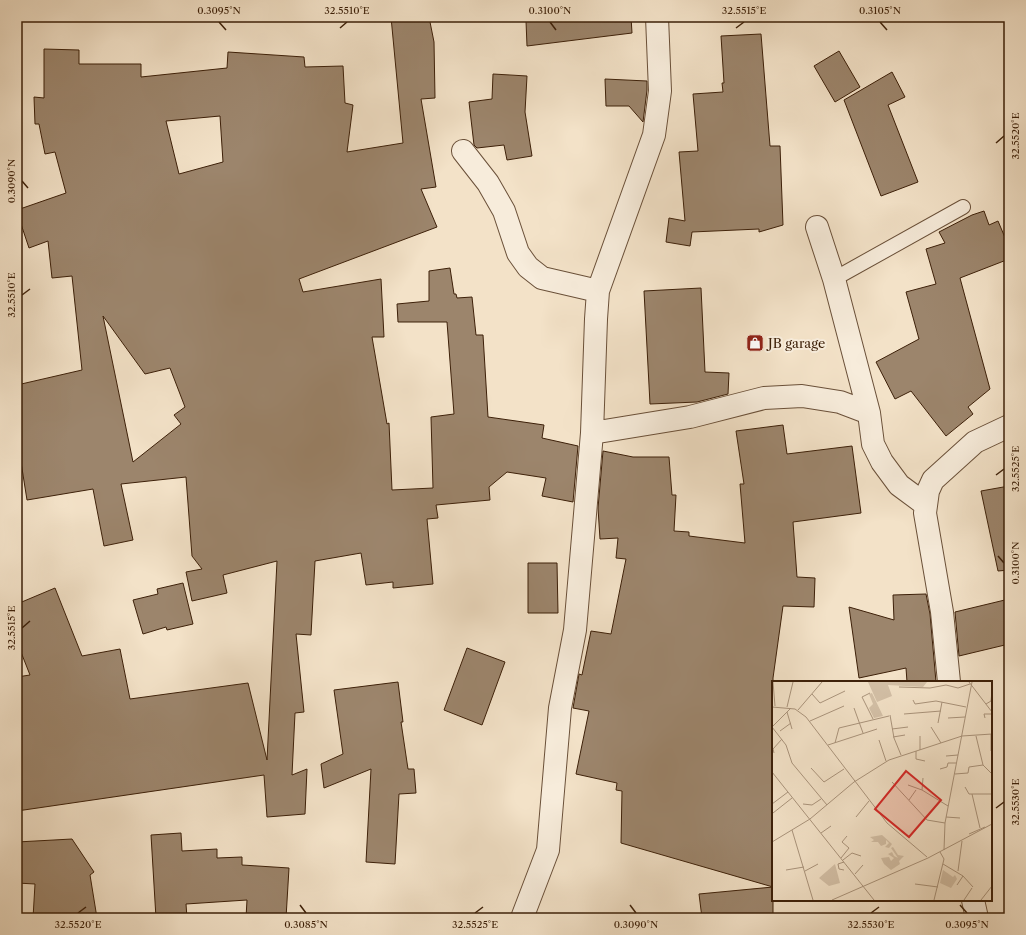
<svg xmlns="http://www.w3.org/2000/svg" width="1026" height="935" font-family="'Libre Caslon Text',serif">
  <rect width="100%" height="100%" fill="#f3e2c8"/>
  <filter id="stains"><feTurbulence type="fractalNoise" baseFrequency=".005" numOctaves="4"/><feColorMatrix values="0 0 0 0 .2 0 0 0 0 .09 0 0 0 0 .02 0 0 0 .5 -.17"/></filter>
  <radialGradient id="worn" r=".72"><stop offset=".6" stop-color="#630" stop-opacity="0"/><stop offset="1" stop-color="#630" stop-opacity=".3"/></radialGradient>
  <!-- building -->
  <path fill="#9c856c" stroke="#3d2009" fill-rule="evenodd" d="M391,17h38l5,25 1,56 -14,1 15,88 -15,2 16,38 -138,52 4,13 78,-13 3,58h-12l15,87 2,-1 3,67 41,-2 -2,-71 23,-3 -7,-92h-49l-1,-18 32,-3v-30l21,-3 4,26h2l1,4 15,-1 4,38h7l5,82 56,8 -2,13 36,8 -5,56 -31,-6 4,-18 -39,-6 -18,15 1,13 -54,5 2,13 -11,1 6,65 -40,4v-6l-27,3 -5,-32 -46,8 -4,74 -15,-1 8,78 -9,1 -3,62 15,-6 -2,45 -38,3 -3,-42 -247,36v-134l13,-2 -13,-33v-38l38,-16 27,68 38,-7 10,50 118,-16 19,77 10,-199 -54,14 4,18 -35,8 -6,-29 16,-3 -10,-13 -6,-79 -65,7 12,56 -29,6 -11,-57 -66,11 -10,-63v-52l65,-15 -10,-94 -20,2 -4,-37 -19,7 -12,-36v-2l49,-17 -11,-41 -10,2 -6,-30h-4l-1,-27 10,1v-49l35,1v14h62v13l86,-9 1,-16 76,5 1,10 38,-1 2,37 8,2 -6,47 56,-9zM220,116l3,46 -44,12 -13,-53zM103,316l42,58 25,-6 15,39 -11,8 7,9 -48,38z
    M552,17h79l1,16 -105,13 -1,-25 26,-1z
    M761,34l9,112h10l3,79 -24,7v-3l-67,3 -2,14 -24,-4 3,-24 16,3 -6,-69 19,-1 -5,-57 30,-2 -1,-9h2l-3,-47z
    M839,51l21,36 -25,15 -21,-36z
    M892,72l13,25 -17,8 30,77 -37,14 -37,-96z
    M493,74l34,2 -2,36 7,44 -25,4 -3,-15 -27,3 -3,-3 -5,-43 23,-3z
    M605,79l42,2v9l-4,32 -14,-16h-23z
    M984,211l5,14 9,-4 11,26v12l-49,19 30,111 -22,18 5,7 -27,22 -35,-45 -16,8 -19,-37 43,-23 -13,-47 30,-8 -10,-35 19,-6 -6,-11 33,-17z
    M701,288l4,84 24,1 -1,21 -31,8 -47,2 -6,-113z
    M783,425l4,29 65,-8 9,67 -68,9 4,55 18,1 -1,29 -31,-1 -10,72v240h-23v-4l-36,4h-12l-3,-24 74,-7 -152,-44 1,-52 -6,-1 1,-7 -41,-9 13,-63 -16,-3 6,-34 3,1 9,-44 20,3 15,-75 -10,-1 2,-20 -18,1 -2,-31 5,-57 30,6h36l3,38h4l-2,36 15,1v4l56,7 -5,-59h4l-8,-53z
    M1009,486v84l-11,1 -17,-80z
    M528,563h29l1,50h-30z
    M183,583l10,41 -26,6 -1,-3 -23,7 -10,-34 25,-6 -1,-5z
    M926,594l4,20 6,68h-29l-1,-14 -47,10 -10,-71 45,13 -1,-25z
    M1009,599v45l-50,12 -4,-44z
    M467,648l38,14 -23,63 -38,-15z
    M398,682l5,40h-2l7,47h6l2,24 -17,1 -4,70 -29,-2 5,-93 -47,19 -3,-24 22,-10 -9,-64z
    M181,833l1,18 35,-2v9l25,-1v8l47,3 -3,50h-40l1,-18 -61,4 1,14h-31l-5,-83z
    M72,839l22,33 -4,3 7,43h-64l2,-34 -18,-1v-41z"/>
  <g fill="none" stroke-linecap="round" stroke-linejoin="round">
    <defs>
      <path id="service" d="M834,279l129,-72"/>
      <path id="minor" d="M463,151l25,32 16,28 14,42 10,14 14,11 56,13
        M817,227l17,52 35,134 4,31 9,18 17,23 27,20
        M592,433l98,-16 74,-19 38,-2 38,6 29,11
        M949,682l-7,-70 -17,-99 3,-22 5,-11 42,-38 34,-16
        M973,900l4,18
        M522,918l26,-68 12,-142 15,-78 17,-197 4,-114 2,-28 56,-156 6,-44 -3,-74"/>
    </defs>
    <!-- service casing -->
    <use href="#service" stroke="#6a5039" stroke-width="16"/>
    <!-- minor casing -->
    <use href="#minor" stroke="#6a5039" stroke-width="24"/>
    <!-- service -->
    <use href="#service" stroke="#f7ecdb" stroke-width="14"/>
    <!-- minor -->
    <use href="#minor" stroke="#f7ecdb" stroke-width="22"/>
  </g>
  <!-- ticks -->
  <path fill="none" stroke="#3d2009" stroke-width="1.5" d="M219,22l7,8M550,22l6,8M880,22l7,8M340,28l7,-6M736,28l8,-6M996,143l8,-7M22,181l6,7M22,295l8,-6M996,475l8,-6M998,556l6,7M22,628l8,-7M996,808l8,-6M300,905l6,8M630,905l6,8M960,905l7,8M78,913l8,-6M475,913l8,-6M871,913l8,-6"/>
  <!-- icons -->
  <defs>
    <symbol id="shop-square" viewBox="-11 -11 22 22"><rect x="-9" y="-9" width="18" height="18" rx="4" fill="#8f2418" stroke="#f7ecdb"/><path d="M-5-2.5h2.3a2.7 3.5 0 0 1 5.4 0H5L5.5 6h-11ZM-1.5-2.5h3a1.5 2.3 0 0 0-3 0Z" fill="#fff"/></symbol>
  </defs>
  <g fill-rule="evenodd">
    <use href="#shop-square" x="745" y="333" width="20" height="20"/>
  </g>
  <g text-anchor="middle" stroke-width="4" stroke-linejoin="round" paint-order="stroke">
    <!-- poi labels -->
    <g font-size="13" fill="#3d2009" stroke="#f7ecdb" text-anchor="start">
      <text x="768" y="348">JB garage</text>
    </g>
  </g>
  <!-- overview -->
  <g transform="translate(772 681)">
    <rect width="220" height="220" fill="#f3e2c8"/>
    <path d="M96,1h59l-4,5 -35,-2 4,11 -15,6zM100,12l11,23 -9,2 -5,-10 4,-4 -4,-10zM110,154l10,9 -3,4 -4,-1 4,-4 -3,-3v4l-5,2 -3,-4h-7l3,-2 -4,-3zM121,166l5,8 6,1 -5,5 1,3 -9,6 -7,-6 -3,-6 8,-1 2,4 3,-3 -6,-4 4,-2 2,4 4,2 -7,-10zM63,183l5,19 -11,3 -10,-8zM171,189l10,7 2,-2 2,4 -6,9 -11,-5z" fill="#d4c1a8"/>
    <path fill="none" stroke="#aa947c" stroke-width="1" d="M1,1l2,24M197,1l23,30M127,6l31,1 16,-3 12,3 12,-4M98,12l-8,4 11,22M40,13l8,9 25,-12M141,19l2,4 21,-3 30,6M214,23l5,-3 1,-10M0,26l23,2 11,8 81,106 40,34M15,26l6,-25M82,27l9,25M26,29l24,-28M15,31l5,17M132,33l37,-3M118,34l4,23 7,17M176,37l17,-1M213,37l-1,-4h8M38,40l34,-15M166,42l4,-21M0,46l14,18 6,18 35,42M0,46l19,-19M159,46l10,16M120,48l16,-2M8,50l11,-8M204,55l7,29M121,56l12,-2M107,59l7,21M63,62l4,-15 50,-12M56,64l49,-16M148,69v-14M144,70v8l9,2M219,70v-17M2,72l-1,-4 9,-10M174,75l12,-1M39,87l13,14 20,-13M168,88l7,-2 1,-4h8M0,91l102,128M183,93l13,-1 1,-6 14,-2 9,9M151,97l-1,12 26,16M120,101l35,38 18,3M136,104l14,5M193,106l4,7h23M200,113l8,34M137,119l7,-10M0,123l16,-12M31,123l9,1 9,-6M1,132l19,-15M84,136l13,-16M174,136l14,1M20,149l21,70M49,152l10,-7M197,153l16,-7M0,161l38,-23 44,-37 35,-22 73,-24 30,-2M172,169l1,-27 27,-141M69,177l8,-10 -7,-6 5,-6M71,179l9,-7 9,3M171,183l20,12 -6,9M14,189l18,-3M72,189l-5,-1 -1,-5 6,-2M33,190l13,-7M186,190l4,-30M83,193l8,-9M191,195l10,11M143,203l23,3M60,219l96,-42 64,-34M162,219l10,-41 -4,-7M192,219l8,-12M209,219l11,-14"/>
    <path fill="#d62828" fill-opacity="0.15" stroke="#d62828" stroke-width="2" d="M134,90l35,29 -32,37 -34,-28z"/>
    <rect width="220" height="220" fill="none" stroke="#3d2009" stroke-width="2"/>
  </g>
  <!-- margin -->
  <rect width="1026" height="935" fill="none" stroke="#f3e2c8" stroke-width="44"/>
  <rect x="22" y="22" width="982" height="891" fill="none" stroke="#3d2009" stroke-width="1.5"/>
  <g font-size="10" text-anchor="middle" fill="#3d2009">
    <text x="219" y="14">0.3095°N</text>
    <text x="347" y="14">32.5510°E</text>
    <text x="550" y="14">0.3100°N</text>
    <text x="744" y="14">32.5515°E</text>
    <text x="880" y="14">0.3105°N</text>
    <text transform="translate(1015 136) rotate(-90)" y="4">32.5520°E</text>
    <text transform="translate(11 181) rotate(-90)" y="4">0.3090°N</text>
    <text transform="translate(11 295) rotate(-90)" y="4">32.5510°E</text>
    <text transform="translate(1015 469) rotate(-90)" y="4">32.5525°E</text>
    <text transform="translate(1015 563) rotate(-90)" y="4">0.3100°N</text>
    <text transform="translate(11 628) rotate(-90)" y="4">32.5515°E</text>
    <text transform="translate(1015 802) rotate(-90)" y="4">32.5530°E</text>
    <text x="78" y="928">32.5520°E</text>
    <text x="306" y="928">0.3085°N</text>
    <text x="475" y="928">32.5525°E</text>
    <text x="636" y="928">0.3090°N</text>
    <text x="871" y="928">32.5530°E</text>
    <text x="967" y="928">0.3095°N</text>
  </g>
  <rect width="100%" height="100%" filter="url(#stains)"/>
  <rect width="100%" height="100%" fill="url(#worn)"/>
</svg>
